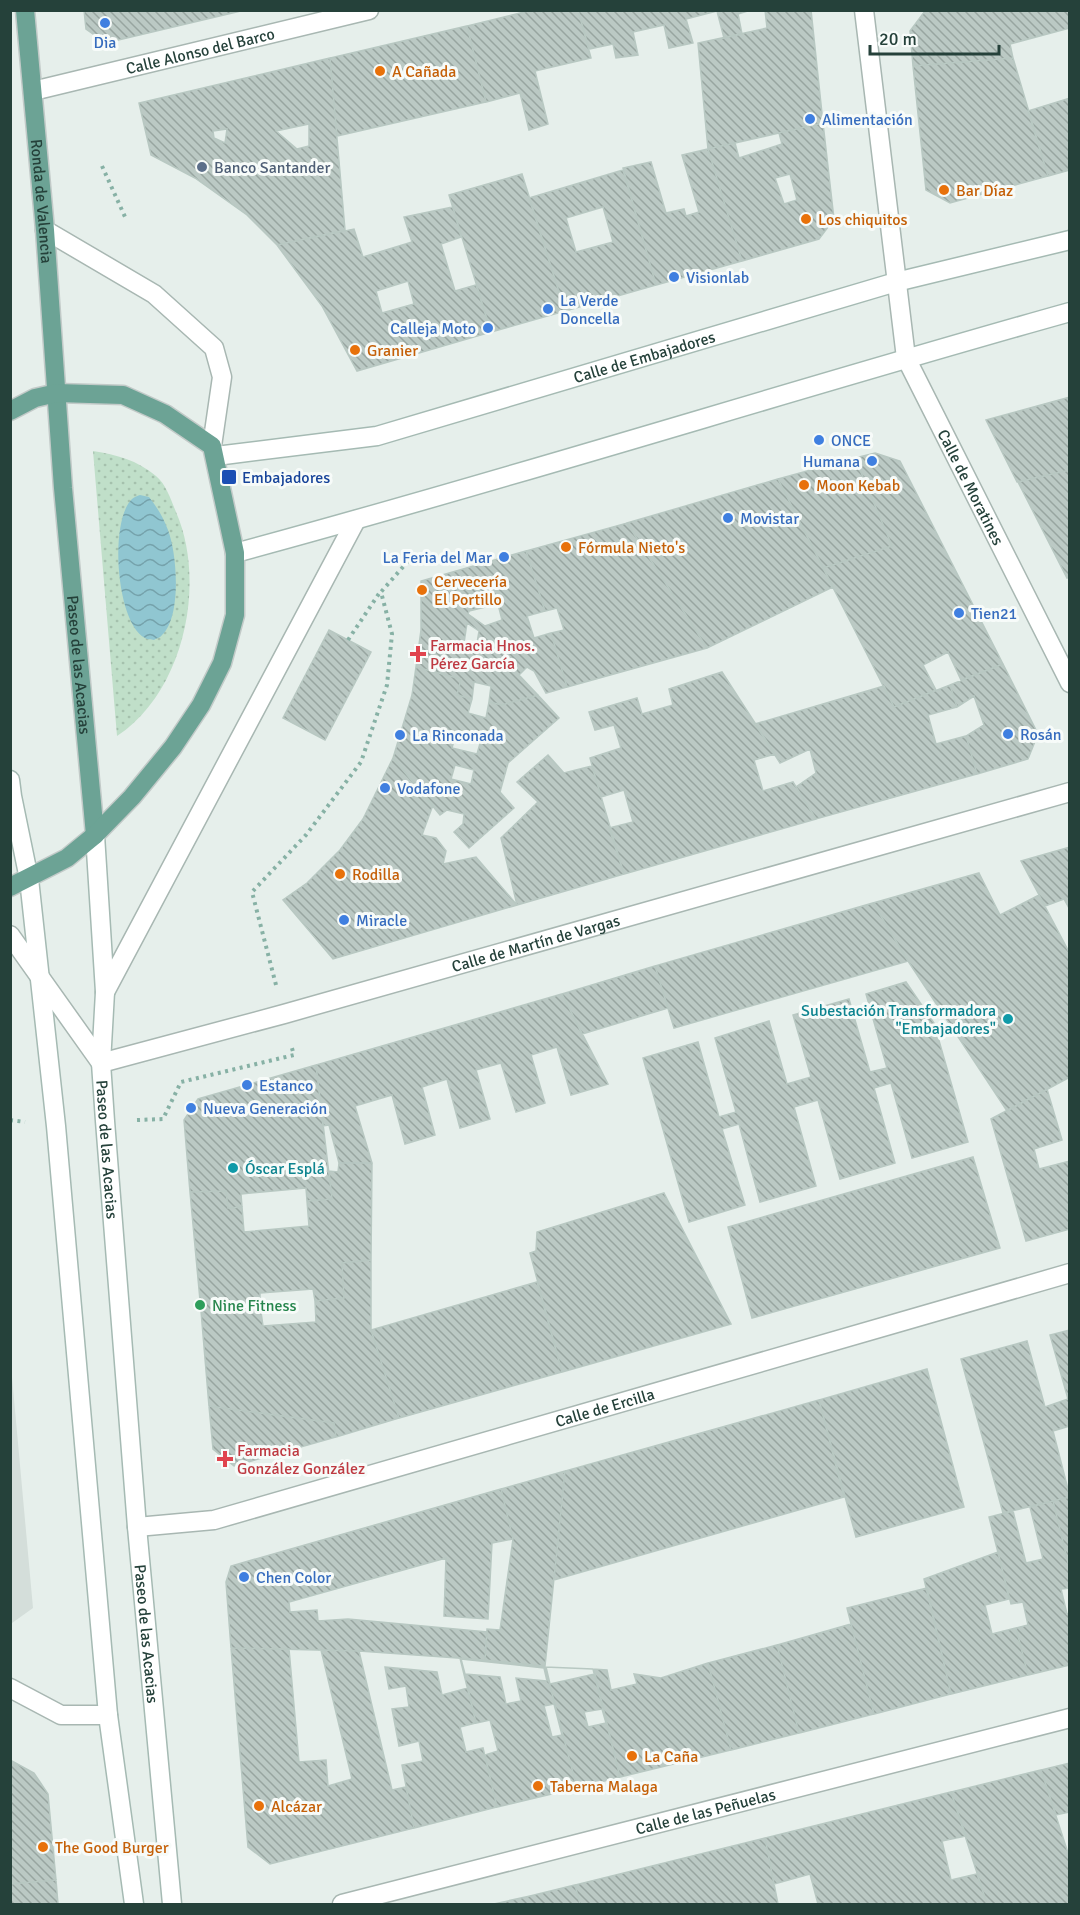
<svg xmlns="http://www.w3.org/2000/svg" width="1080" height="1915" font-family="Signika,sans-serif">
  <defs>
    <pattern id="grass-dots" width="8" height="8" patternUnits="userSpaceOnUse" patternTransform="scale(1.5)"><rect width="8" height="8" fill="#c0dfc9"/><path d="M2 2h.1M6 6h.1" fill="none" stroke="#a5c1ad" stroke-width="1.8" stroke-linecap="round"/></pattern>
    <pattern id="water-waves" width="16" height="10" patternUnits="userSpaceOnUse" patternTransform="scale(1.5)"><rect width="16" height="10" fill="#90c6d1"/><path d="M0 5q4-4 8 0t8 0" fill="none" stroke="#75a2ab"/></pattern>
    <pattern id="building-back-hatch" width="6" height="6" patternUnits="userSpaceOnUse" patternTransform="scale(1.5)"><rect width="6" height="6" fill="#bbc9c4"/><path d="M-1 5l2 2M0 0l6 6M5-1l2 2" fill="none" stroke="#98a5a0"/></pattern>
  </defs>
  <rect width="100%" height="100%" fill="#e6efeb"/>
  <!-- built -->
  <path fill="#d4deda" d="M11,1366l22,242 -21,15 -2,-1z"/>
  <!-- grass -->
  <path fill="url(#grass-dots)" d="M93,451c24,4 44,9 63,25 10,8 15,24 20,36 31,71 8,180 -59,224z"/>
  <!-- water -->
  <path fill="url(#water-waves)" d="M140,495l9,2c8,10 14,20 19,33 9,23 14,86 -6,105 -2,3 -5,3 -8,5 -3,-1 -6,0 -9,-2 -29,-15 -36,-117 -13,-139 2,-2 5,-3 8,-4z"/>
  <!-- building -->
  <path fill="url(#building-back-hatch)" stroke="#b8c8c2" stroke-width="1.5" fill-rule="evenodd" d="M84,10h161l-139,33 -20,-14z
    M532,10h46l13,48 -56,13 13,53 -19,6 -9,-37 -34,9 -19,-76z
    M578,10h173l-13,4 4,20 -18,4 -7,-27 -31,8 7,24 -24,5 -5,-23 -31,7 5,23 -22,3 -3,-14 -24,5z
    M765,10h46l12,113 -115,26 -10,-106 69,-15z
    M1070,10v18l-60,16 3,14 -100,8 -3,-35 15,-20z
    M467,26l19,76 -149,34 -7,-78z
    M330,58l15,172 -68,15 -30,-30 -52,-37 -44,-23 -12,-52zM309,124v22l-12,3 -21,-18zM227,129l-2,14 -11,-5 -1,-7z
    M1013,58l35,118 -98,27 -24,-13 -13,-124z
    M1070,98v72l-22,6 -20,-65z
    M823,123l11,96 -15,20 -77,22 -34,-112zM779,133l3,11 -43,14 -4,-15zM790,174l7,26 -13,4 -9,-26z
    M708,149l34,112 -86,24 -33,-117 28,-6 15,51 18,-4 2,7 13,-4 -17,-57z
    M623,170l33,115 -91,26 -36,-113zM603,207l10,35 -37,10 -10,-34z
    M522,174l43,137 -74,21 -42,-137z
    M453,207l8,30 -20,7 14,47 21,-6 15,47 -134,39 -35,-65 -45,-61 77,-16 9,28 49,-15 -8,-25zM408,281l6,23 -32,9 -6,-22z
    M1070,397v73l-53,12 -31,-62z
    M875,453l25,8 103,203 -42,16 -13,-28 -25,13 13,25 -42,17 -71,-139 69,-22 -37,-88z
    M855,458l37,88 -69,22 -45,-89z
    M1070,470v107l-3,1 -49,-96z
    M778,479l55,108 -126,61 -80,-125z
    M627,523l80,125 -140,39 -16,-54 13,-3 -7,-22 -12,3 -19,-60z
    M526,551l19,60 -18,5 7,22 17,-5 16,54 -21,6 -12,-22 -7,-4 -8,8 19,20 -36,10 -13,-3 2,-16 -17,-4 -2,17 -15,-4 4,-16 -45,-12 5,-37v-49zM498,604l4,16 -17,6 -17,-12 1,-3zM467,623l12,8 -3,18 -13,1z
    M329,630l42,22 -46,88 -42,-22z
    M1003,664l35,70 -10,25 -51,15 -11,-38 18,-11 -10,-29 -17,11 -7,-22z
    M416,667l45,12 -4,16 15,4 -4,14 18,5 3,-16 13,3 36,-10 21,23 -51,45 -8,29 14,16 -45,40 -15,-16 9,-8 1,-10 -17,-4 -7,5 -47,-57 19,-63zM456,733l25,7 -4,14 -25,-6zM455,765l19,5 -3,14 -20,-5z
    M722,672l53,82 -21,6 9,31 30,-9 23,37 -192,55 -15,-46 24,-6 -9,-32 -23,7 -11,-39 31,-10 -7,-23 -19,5 -6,-18 48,-14 5,16 31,-9 -4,-16z
    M950,685l7,22 -29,8 8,29 30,-8 11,38 -161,45 -20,-32 20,-14 -6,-24 -30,14 -25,-39 129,-38 10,21z
    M548,755l16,18 28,-7 32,108 -107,31 -16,-67 37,-36 -21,-20z
    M393,758l40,47 -11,30 14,3 10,13 -3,13 33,-7 41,48 -184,54 -50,-59 24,-17 33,-33 23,-31z
    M1070,847v63l-6,-11 -19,7 -24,-45z
    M979,873l21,42 39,-20 31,59v123l-63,34 -99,-150 -35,-58z
    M873,903l35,58 -234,67 -19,-62z
    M655,966l13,42 -86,26 -20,-40z
    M906,982l28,41 34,119 -56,16 -21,-75 -17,5 21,75 -55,16 -22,-79 -24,7 22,79 -56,16 -21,-78 -17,5 23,76 -56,17 -46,-164 55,-16 21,75 17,-5 -21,-74 54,-17 18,63 24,-7 -18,-62 56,-16 21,73 17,-4 -21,-74z
    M562,994l46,90 -37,11 -14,-48 -26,8 14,48 -29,9 -15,-49 -25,7 14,49 -30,9 -13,-49 -25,8 13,48 -30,9 -13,-49 -37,11 17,57h-33l-10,-38 -6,1 -7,-61z
    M316,1065l16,134 -25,2 -1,-13 -65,6 1,13 -14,1 -2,-17 -36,1 -6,-72 14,-21z
    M1047,1089l15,51 -28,9 5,20 31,-8v68l-44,12 -35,-122z
    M973,1157l27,91 -248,70 -24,-91z
    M339,1163h33l-1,97 -29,3 2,35 -29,3 -2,-12 -53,4v12l-59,6 -11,-119 36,-1 2,17 14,-1 2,25 65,-6 -2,-25 25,-2 -3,-28 9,1z
    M664,1193l67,131 -169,48 -32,-119 6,-2 1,-19z
    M371,1260v70l28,88 -63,19 -2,-14 -125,-17 -8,-95 59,-6 3,21 53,-4 -1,-21 29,-3 -2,-35z
    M537,1282l25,90 -163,46 -28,-88z
    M1070,1330v96l-17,5 17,66 -67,16 -42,-154 66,-18 18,66 23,-8 -18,-64z
    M927,1369l37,138 -108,30 -37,-137z
    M819,1400l25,97 -290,83 11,-109z
    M209,1406l125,17 2,14 -102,29 -21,-17z
    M565,1471l-20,195 -60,-6 2,-31 13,1 13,-91 -12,-50z
    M501,1489l12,50 -21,4 -4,76 -44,-3 2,-58 -157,44 1,10 27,-2 1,11 30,-2 139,13 -2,28 -126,-9 -128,-3 -5,-66 5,-16z
    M1070,1497v74l-17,-70z
    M1053,1501l17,70v17l-9,1 6,25 3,-1v52l-42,10 -12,-47 12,-3 -5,-23 -12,2 -22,-87 24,-6 13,52 17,-4 -13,-52z
    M998,1552l11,47 -24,6 7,29 24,-6 12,47 -77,19 -27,-115z
    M927,1588l24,106 -77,20 -27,-106z
    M851,1624l23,90 -75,19 -22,-88z
    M777,1645l22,88 -68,17 -23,-87z
    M231,1648l58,1 10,113 27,-2 2,26 24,-7 -31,-129 38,1 33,139 14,-3 8,41 -144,36 -22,-17z
    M460,1658l85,9 32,121 -80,19 -12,-52 13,-4 -8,-31 -14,3zM461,1659l83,9 3,13 -31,-3 5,23 -15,3 -6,-27 -35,-3zM554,1704l8,31 -10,2 -8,-31z
    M708,1663l23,87 -111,27 -27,-108 14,1 4,20 26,-6 -3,-10 27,4z
    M385,1667l52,5 5,23 26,-7 8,35 -16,4 6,25 17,-4 14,59 -83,21 -12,-63 21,-4 -4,-20 -20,5 -7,-37 17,-2 -3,-21 -17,3z
    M545,1667l48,2 -47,-2 4,17 45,-10 25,103 -43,11zM602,1709l4,14 -18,4 -4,-15z
    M10,1760l24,13 14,21 8,86 -46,4z
    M1070,1763v49l-14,3 -15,-45z
    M1041,1770l29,89v45h-83l-36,-112z
    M951,1792l15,44 -24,5 9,39 26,-6 10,30h-169l-8,-30 -36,10 -9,-46z
    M765,1838l13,66h-198l-5,-19z
    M56,1880l2,24h-48v-20z
    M575,1885l5,19h-86l36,-8z"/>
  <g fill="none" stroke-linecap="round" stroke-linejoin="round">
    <defs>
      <path id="lane" d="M45,230l109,64 60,54 8,29 -10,69
        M105,992l251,-472"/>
      <g id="street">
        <path id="s1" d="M864,10l42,348 164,325"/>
        <path id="s2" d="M33,91l336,-81"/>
        <path id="s3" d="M10,935l91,128 183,-49 786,-222"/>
        <path id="s4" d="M137,1527l77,-7 856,-247"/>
        <path d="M10,1688l51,27h47"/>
        <path id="s5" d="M342,1904l728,-186"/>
      </g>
      <g id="secondary">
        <path id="s6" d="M216,456l161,-20 519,-154 174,-42"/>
        <path d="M235,553c279,-75 556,-163 835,-241"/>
        <path d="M10,780l2,16 17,83 27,247 52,589 26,189"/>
        <path id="s7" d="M95,835l10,157 -4,71 4,58 32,406 35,377"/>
      </g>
      <g id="primary">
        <path id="s8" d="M25,10l20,220 18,258 32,347"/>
        <path d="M10,411l25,-13 22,-5 66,2 42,19 47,32 23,107v62l-13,48 -21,42 -28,42 -41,50 -37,38 -28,23 -57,29"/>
      </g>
    </defs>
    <!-- lane casing -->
    <use href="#lane" stroke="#a8b7b2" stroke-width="21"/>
    <!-- street casing -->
    <use href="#street" stroke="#a8b7b2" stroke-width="21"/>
    <!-- secondary casing -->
    <use href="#secondary" stroke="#a5bab3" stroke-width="21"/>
    <!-- primary casing -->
    <use href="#primary" stroke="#c2cac8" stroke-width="21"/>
    <!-- path -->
    <path stroke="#87b1a5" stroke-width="4" stroke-dasharray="3 4.5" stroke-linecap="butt" d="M102,166l24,53
      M348,640l32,-48
      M276,985l-24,-93 54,-57 55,-73 26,-77 5,-51 -11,-42 28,-32
      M10,1120l15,2
      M137,1120l26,-1 18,-37 113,-27 -3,-10"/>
    <!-- lane -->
    <use href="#lane" stroke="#fff" stroke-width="18"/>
    <!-- street -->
    <use href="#street" stroke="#fff" stroke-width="18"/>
    <!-- secondary -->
    <use href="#secondary" stroke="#fff" stroke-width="18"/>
    <!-- primary -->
    <use href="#primary" stroke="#6ca395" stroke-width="18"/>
  </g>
  <!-- markers -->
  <g fill="#3f7fe0" stroke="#f7fbf9" stroke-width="2">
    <circle cx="105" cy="23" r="6"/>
    <circle cx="810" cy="119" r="6"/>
    <circle cx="674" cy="277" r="6"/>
    <circle cx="548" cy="309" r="6"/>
    <circle cx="488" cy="328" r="6"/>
    <circle cx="819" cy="440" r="6"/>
    <circle cx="872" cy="461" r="6"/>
    <circle cx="728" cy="518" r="6"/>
    <circle cx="504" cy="557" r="6"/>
    <circle cx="959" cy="613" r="6"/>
    <circle cx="1008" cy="734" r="6"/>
    <circle cx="400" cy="735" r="6"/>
    <circle cx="385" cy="788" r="6"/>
    <circle cx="344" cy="920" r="6"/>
    <circle cx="247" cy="1085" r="6"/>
    <circle cx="191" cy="1108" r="6"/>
    <circle cx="244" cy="1577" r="6"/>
  </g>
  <g fill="#e8710a" stroke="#f7fbf9" stroke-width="2">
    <circle cx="380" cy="71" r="6"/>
    <circle cx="944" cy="190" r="6"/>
    <circle cx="806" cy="219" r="6"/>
    <circle cx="355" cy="350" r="6"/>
    <circle cx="804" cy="485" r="6"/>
    <circle cx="566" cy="547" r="6"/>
    <circle cx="422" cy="590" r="6"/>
    <circle cx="340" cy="874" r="6"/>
    <circle cx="632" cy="1756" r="6"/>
    <circle cx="538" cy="1786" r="6"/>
    <circle cx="259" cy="1806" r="6"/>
    <circle cx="43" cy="1847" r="6"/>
  </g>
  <circle fill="#5c6f8a" stroke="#f7fbf9" stroke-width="2" cx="202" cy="167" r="6"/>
  <rect fill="#1a4fb4" stroke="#f7fbf9" stroke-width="2" x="221" y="469" width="16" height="16" rx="3"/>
  <g fill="#e0444e" stroke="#f7fbf9" stroke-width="2">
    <path d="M415 645h6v6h6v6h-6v6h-6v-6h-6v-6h6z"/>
    <path d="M222 1450h6v6h6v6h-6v6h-6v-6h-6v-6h6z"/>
  </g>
  <g fill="#0f9aa8" stroke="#f7fbf9" stroke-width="2">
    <circle cx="1008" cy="1019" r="6"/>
    <circle cx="233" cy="1168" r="6"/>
  </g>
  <circle fill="#2e9e5b" stroke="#f7fbf9" stroke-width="2" cx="200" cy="1305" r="6"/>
  <g text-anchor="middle" stroke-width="6" stroke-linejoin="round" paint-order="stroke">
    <!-- shop labels -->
    <g font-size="16" fill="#366cbe" stroke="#f7fbf9" text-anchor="start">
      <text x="105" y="48" text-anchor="middle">Dia</text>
      <text x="822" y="125">Alimentación</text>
      <text x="686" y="283">Visionlab</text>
      <text x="560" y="306">La Verde<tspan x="560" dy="18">Doncella</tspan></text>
      <text x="476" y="334" text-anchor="end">Calleja Moto</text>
      <text x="831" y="446">ONCE</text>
      <text x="860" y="467" text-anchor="end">Humana</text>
      <text x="740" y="524">Movistar</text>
      <text x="492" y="563" text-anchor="end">La Feria del Mar</text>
      <text x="971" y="619">Tien21</text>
      <text x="1020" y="740">Rosán</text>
      <text x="412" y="741">La Rinconada</text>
      <text x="397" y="794">Vodafone</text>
      <text x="356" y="926">Miracle</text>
      <text x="259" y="1091">Estanco</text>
      <text x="203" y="1114">Nueva Generación</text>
      <text x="256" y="1583">Chen Color</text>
    </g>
    <!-- street labels -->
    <g font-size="16" fill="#25413a" stroke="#f7fbf9">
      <text dy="6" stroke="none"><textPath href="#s2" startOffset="172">Calle Alonso del Barco</textPath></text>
      <text dy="6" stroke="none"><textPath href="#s8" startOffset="192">Ronda de Valencia</textPath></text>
      <text dy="6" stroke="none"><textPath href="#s6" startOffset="441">Calle de Embajadores</textPath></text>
      <text dy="6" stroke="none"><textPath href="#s1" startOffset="495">Calle de Moratines</textPath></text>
      <text dy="6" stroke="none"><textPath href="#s8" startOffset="657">Paseo de las Acacias</textPath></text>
      <text dy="6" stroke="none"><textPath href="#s3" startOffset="608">Calle de Martín de Vargas</textPath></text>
      <text dy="6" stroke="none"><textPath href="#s7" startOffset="315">Paseo de las Acacias</textPath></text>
      <text dy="6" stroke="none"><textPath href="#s4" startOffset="484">Calle de Ercilla</textPath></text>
      <text dy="6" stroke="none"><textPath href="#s7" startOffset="801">Paseo de las Acacias</textPath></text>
      <text dy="6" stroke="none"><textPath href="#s5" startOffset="375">Calle de las Peñuelas</textPath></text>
    </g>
    <!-- food labels -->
    <g font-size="16" fill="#c56008" stroke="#f7fbf9" text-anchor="start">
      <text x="392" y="77">A Cañada</text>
      <text x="956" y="196">Bar Díaz</text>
      <text x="818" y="225">Los chiquitos</text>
      <text x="367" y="356">Granier</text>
      <text x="816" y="491">Moon Kebab</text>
      <text x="578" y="553">Fórmula Nieto's</text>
      <text x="434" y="587">Cervecería<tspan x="434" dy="18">El Portillo</tspan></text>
      <text x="352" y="880">Rodilla</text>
      <text x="644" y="1762">La Caña</text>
      <text x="550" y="1792">Taberna Malaga</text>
      <text x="271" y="1812">Alcázar</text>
      <text x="55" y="1853">The Good Burger</text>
    </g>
    <!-- service labels -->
    <g font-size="16" fill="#4e5e75" stroke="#f7fbf9" text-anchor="start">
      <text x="214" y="173">Banco Santander</text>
    </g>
    <!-- transit labels -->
    <g font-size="16" fill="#164399" stroke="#f7fbf9" text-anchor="start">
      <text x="242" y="483">Embajadores</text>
    </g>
    <!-- health labels -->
    <g font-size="16" fill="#be3a42" stroke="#f7fbf9" text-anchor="start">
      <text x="430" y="651">Farmacia Hnos.<tspan x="430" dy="18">Pérez García</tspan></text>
      <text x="237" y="1456">Farmacia<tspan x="237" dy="18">González González</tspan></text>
    </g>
    <!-- culture labels -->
    <g font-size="16" fill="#0d838f" stroke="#f7fbf9" text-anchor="end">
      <text x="996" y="1016">Subestación Transformadora<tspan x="996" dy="18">"Embajadores"</tspan></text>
      <text x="245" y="1174" text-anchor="start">Óscar Esplá</text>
    </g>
    <!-- leisure labels -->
    <g font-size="16" fill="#27864d" stroke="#f7fbf9" text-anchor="start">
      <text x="212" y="1311">Nine Fitness</text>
    </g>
  </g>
  <!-- border -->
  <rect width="1080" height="1915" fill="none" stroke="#25413a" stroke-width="24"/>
  <!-- scale -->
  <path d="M870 45v9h129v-9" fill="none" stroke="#25413a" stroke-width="3"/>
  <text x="879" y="45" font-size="18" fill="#25413a" stroke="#f7fbf9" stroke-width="4.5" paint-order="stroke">20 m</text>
</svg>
